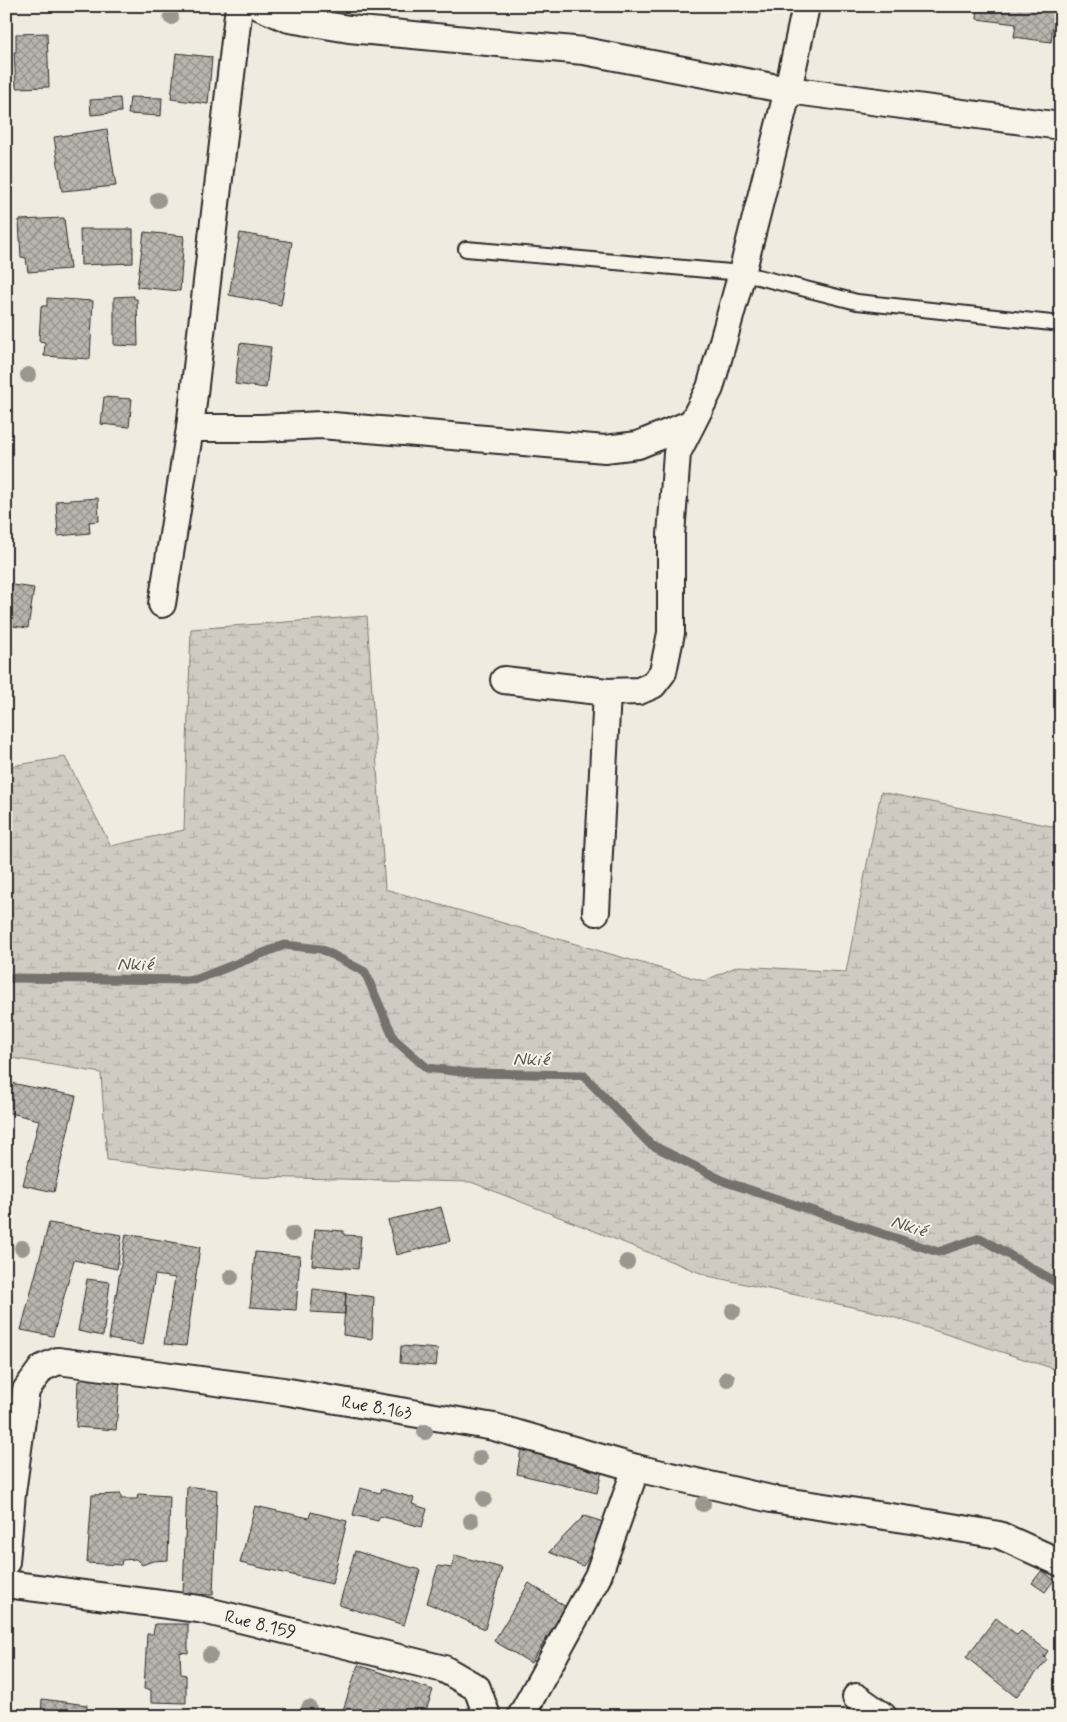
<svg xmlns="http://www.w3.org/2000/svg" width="1067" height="1722" font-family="Mynerve,sans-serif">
  <defs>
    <pattern id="wetland-marsh" width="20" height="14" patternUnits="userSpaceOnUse" patternTransform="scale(1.25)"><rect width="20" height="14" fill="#cfcbc2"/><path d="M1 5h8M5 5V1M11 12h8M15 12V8" fill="none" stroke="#b2aea7"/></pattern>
    <pattern id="building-cross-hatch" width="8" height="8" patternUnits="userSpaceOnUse" patternTransform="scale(1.25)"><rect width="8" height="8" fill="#b8b5ae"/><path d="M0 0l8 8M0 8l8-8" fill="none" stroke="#96938e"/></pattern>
  </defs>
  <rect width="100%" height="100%" fill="#efebe0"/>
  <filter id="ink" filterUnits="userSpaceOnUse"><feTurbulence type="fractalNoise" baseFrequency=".02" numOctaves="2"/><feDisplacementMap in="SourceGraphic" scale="10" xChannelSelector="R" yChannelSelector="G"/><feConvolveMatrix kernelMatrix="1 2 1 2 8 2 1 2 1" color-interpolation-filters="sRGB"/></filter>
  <g filter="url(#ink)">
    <!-- wetland -->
    <path fill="url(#wetland-marsh)" stroke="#7d7b76" d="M367,616l18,273 319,92 34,-15 108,6 35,-180 180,36v543l-181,-58 -172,-37 -237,-94 -220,-5 -144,-17 -6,-87 -95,-16v-290l59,-10 46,89 73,-16 7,-201z"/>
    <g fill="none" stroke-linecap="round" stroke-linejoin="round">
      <!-- stream -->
      <path stroke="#74726e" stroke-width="9" d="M6,978l189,2 89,-35 37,4 44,23 29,67 33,29 44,5 112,2 67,69 76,38 212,70 42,-14 81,47"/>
    </g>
    <!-- building -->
    <path fill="url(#building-cross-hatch)" stroke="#2b2b2b" d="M978,6h77l-4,36 -37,-5 2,-13 -39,-5z
      M47,33l2,54 -33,1 -2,-36h2v-18z
      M176,53l36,4 -4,47 -37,-5z
      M130,97l32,1 -1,18 -33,-2z
      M120,98l1,14 -30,3 -1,-15z
      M107,129l9,57 -54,5 -8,-54z
      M64,218l6,51 -42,3 -2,-14 -5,-1 -2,-37z
      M80,229h53v34l-52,2z
      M144,232l40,4 -4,55 -43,-4z
      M240,233l52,9 -11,63 -52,-10z
      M134,296v3h3l1,47 -24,-1v-48z
      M47,298l46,3 -3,58 -46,-3 1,-14 -6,-1 2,-35h6z
      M240,343l31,4 -5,41 -31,-4z
      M104,397l28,2 -3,28 -28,-3z
      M98,498l1,23 -10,1 1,11 -32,3 -2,-35z
      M6,584l28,4 -6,40 -22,-3z
      M11,1083l65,13 -22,96 -31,-7 16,-65 -33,-8z
      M441,1207l9,34 -54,14 -8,-35z
      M49,1223l73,12 -5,34 -43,-9 -21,76 -32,-6z
      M315,1229l29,2v4l17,1 -3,33 -46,-4z
      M126,1234l74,13 -14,99 -22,-2 11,-66 -20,-3 -12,70 -34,-6z
      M255,1252l45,4 -4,54 -46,-3z
      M87,1279l23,3 -7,54 -25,-5z
      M313,1289l33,4 -1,21 -34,-2z
      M346,1293l28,4 -2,42 -29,-4z
      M401,1346l37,3 -2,17 -36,-3z
      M81,1376l39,3 -4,51 -40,-3 2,-46h3z
      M522,1443l82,19 -7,31 -80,-19z
      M187,1486l30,4 -4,105 -30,-1z
      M360,1488l20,5 2,-4 32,9 -2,6 15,5 -5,18 -42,-11 -2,5 -25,-6z
      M121,1494v5h16l1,-5 32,2 -2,64 -15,1 -11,4 -6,-6 -14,1 -1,5 -34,-2 5,-68z
      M255,1506l54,12 2,-6 36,9 -15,63 -92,-21z
      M584,1516l26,8 -27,42 -34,-14z
      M355,1551l65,19 -16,55 -65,-20z
      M455,1555l47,13 -17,61 -58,-26 11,-37 14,2z
      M1042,1570l12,10 -9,12 -13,-9z
      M529,1583l37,24 -35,56 -37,-22z
      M996,1618l21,17 4,-4 27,20 -4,6 3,3 -31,37 -50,-40z
      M155,1624h33v29l-8,-1 1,22 5,1v28l-35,-1v-12l-7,-1 3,-55h6z
      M358,1665l75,25 -9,26h-83z
      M42,1699l45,6 -1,11h-45z"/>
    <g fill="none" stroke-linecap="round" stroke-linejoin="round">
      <defs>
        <path id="lane" d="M466,249l276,24 115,29 204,22"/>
        <g id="street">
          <path d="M258,6l31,13 60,10 235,22 204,39 273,36"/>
          <path d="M190,428h72l59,-3 284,24 33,-4 54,-22"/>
          <path d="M162,604l28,-176 49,-422"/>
          <path d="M504,680l103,12 32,-1 14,-6 10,-13 8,-39v-98l6,-82 33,-65 32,-115 46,-183 18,-84"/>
          <path d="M596,912l11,-220"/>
          <path d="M636,1468l135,31 140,21 88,15 62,28"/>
          <path id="s1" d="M6,1562l6,-69 14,-103 16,-22 16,-7 225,30 211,36 142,41 -38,108 -77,140"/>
          <path id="s2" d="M6,1584l193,25 245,60 33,19 10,28"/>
          <path d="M856,1697l27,19"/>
        </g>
      </defs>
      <!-- lane casing -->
      <use href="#lane" stroke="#2b2b2b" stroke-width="18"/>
      <!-- street casing -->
      <use href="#street" stroke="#2b2b2b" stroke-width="30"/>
      <!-- lane -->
      <use href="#lane" stroke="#f7f3e8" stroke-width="14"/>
      <!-- street -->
      <use href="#street" stroke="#f7f3e8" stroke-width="26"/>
    </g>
    <!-- trees -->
    <g fill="#9a9791">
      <circle cx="171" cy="17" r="8"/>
      <circle cx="158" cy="200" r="8"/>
      <circle cx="28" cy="375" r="8"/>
      <circle cx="292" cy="1234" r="8"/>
      <circle cx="22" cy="1248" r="8"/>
      <circle cx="627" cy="1262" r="8"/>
      <circle cx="231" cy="1277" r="8"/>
      <circle cx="733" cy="1311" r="8"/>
      <circle cx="727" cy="1379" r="8"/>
      <circle cx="425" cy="1432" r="8"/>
      <circle cx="480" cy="1458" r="8"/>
      <circle cx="484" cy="1499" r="8"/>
      <circle cx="703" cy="1504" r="8"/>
      <circle cx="471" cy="1521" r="8"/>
      <circle cx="210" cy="1655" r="8"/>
      <circle cx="309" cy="1708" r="8"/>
    </g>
  </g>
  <g text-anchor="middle" stroke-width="4" stroke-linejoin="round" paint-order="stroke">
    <!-- street labels -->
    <g font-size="18" fill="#2b2b2b" stroke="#f7f3e8">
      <text dy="6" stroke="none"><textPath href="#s1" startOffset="540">Rue 8.163</textPath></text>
      <text dy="6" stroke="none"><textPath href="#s2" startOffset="258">Rue 8.159</textPath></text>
    </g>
    <!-- water labels -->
    <g font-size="19" font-style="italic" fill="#555552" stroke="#f7f3e8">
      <text transform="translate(135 963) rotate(1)" y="7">Nkié</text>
      <text transform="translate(531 1058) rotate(1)" y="7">Nkié</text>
      <text transform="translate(909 1225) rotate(18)" y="7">Nkié</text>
    </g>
  </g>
  <!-- margin -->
  <rect width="1067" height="1722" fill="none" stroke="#f7f3e8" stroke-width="25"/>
  <rect x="12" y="12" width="1042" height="1697" fill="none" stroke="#2b2b2b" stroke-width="2" filter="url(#ink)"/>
</svg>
